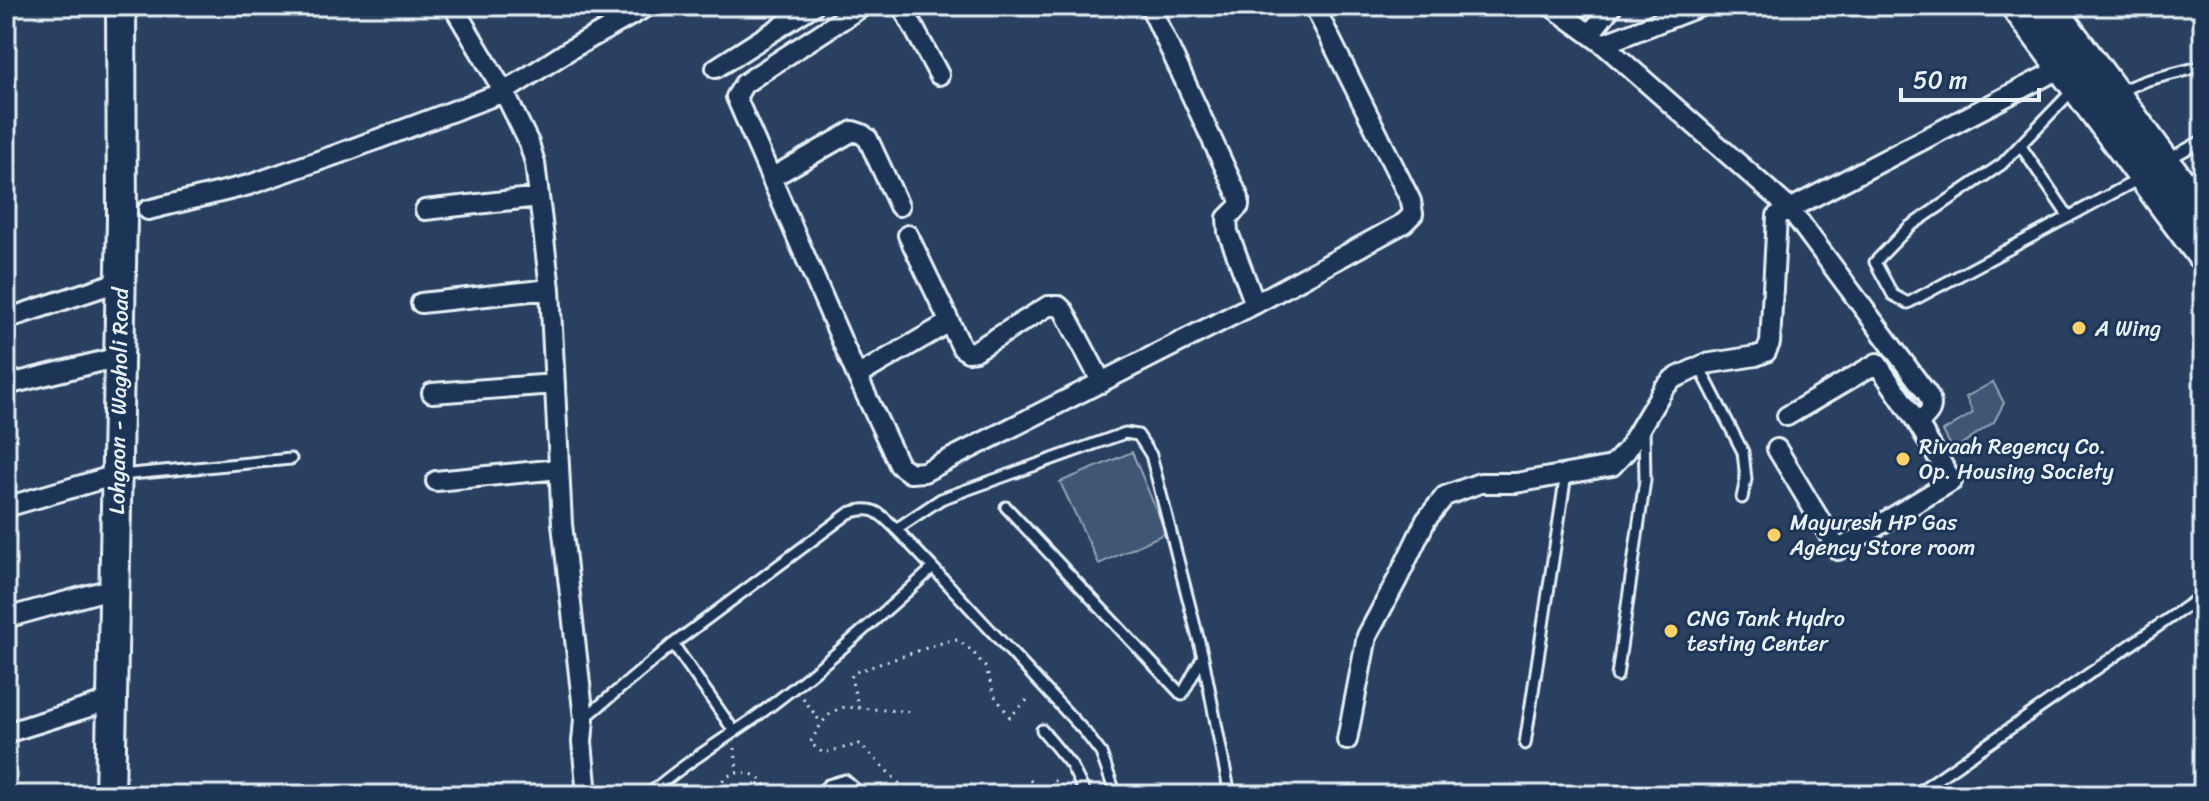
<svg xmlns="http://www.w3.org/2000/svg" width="2209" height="801" font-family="Sriracha,sans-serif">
  <rect width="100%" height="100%" fill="#294061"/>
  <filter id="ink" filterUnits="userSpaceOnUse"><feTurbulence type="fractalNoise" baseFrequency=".0125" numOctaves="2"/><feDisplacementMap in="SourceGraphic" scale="16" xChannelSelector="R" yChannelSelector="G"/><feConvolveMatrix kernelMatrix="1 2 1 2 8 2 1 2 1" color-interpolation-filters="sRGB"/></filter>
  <g filter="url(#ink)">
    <!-- green -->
    <path fill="#415774" stroke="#94a4b6" stroke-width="2" d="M1993,382l11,21 -10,19 -41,28 -10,-19 30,-18 -7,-16z
      M1132,452l34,81 -67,31 -39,-82z"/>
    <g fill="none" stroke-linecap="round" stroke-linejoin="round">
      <defs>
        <path id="lane" d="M2075,88l-73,76 -93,63 -34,35 18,33 15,8 233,-125
          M2118,91l30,-11 55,-14
          M2020,145l49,72
          M2169,159l34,-19
          M1699,366l44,86 3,27 -4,19
          M120,475l171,-16
          M1006,507l176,188 20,-37
          M933,568l152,164 16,21 15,42
          M673,644l61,87
          M1617,676l28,-196 -1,-51
          M586,717l87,-73 176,-131c24,-8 30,-1 47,16l45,-30 184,-66 13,2 13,20 52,202 27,138
          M1042,730l29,35 15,30
          M1525,744l41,-270
          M648,795c32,-29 69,-51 105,-76 63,-46 122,-98 180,-151l-37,-39
          M818,795l10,-10 17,-5 17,15
          M1914,795l289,-200"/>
        <path id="street" d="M453,6l51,86 25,51 6,20 15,126 12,235 22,195 -2,23 5,53
          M902,6l37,69
          M1150,6l89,192v8l-12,12 1,14 27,72
          M1590,34l22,-28
          M1603,44l98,-38
          M716,68l97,-62
          M771,178l82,-47 9,3 6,5 31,67
          M148,210l101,-25 89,-31 166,-62 67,-43 77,-43
          M425,210l114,-13
          M908,235l54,113 6,4 7,-1 73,-45h11l5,5 38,72
          M421,303l129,-14
          M6,319l115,-38
          M948,323l-91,53 42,89 11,8 14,-1 331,-168 149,-81 9,-9 -2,-13 -97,-195
          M857,376l-121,-279 8,-13 16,-11 103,-67
          M6,385l113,-28
          M432,393l123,-9
          M1787,416l90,-53 41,61
          M1777,449l61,101 114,-69 -34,-57c11,-10 17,-15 10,-29l-138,-186 273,-142
          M436,481l123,-12
          M6,507l110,-32
          M6,618l108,-30
          M6,733l106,-33
          M1347,740l20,-104 30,-56 29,-60 19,-24 35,-13h36l96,-17 15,-16 37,-62 9,-9 32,-15 51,-8 10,-4 4,-9 7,-127 13,-7 -187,-165 -52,-38"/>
        <path id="primary" d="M110,795l12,-576 -1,-213"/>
        <path id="highway" d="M2018,6l185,248
          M2048,6l155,210"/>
      </defs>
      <!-- lane casing -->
      <use href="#lane" stroke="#e8f1f8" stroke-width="15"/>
      <!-- street casing -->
      <use href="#street" stroke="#e8f1f8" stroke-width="24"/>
      <!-- primary casing -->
      <use href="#primary" stroke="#e8f1f8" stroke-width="34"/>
      <!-- highway casing -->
      <use href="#highway" stroke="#e8f1f8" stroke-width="38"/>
      <!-- path -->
      <path stroke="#e8f1f8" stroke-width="3" stroke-dasharray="2 6" stroke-linecap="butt" d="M803,698l19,26
        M859,708l-8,-30 2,-5 94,-32 11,-1 14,11 14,17 8,27 16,22 21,-21
        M735,748l2,24
        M1030,780l14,15
        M1043,793l17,-17
        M715,795c8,-31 46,-29 56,0
        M911,795l-51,-51 -37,9 -13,-10c9,-15 16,-32 35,-36l69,5"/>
      <!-- lane -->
      <use href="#lane" stroke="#1d3557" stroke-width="9"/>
      <!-- street -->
      <use href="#street" stroke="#1d3557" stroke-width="18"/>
      <!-- primary -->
      <use href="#primary" stroke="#1d3557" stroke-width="28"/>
      <!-- highway -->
      <use href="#highway" stroke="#1d3557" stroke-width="32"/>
    </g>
  </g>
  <!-- markers -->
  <g fill="#ffd166" stroke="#1d3557" stroke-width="3">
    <circle cx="2079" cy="328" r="8"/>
    <circle cx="1903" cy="459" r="8"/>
    <circle cx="1774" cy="535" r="8"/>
    <circle cx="1671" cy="631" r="8"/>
  </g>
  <g text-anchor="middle" stroke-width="6" stroke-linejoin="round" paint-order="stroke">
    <!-- poi labels -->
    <g font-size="22" fill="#e8f1f8" stroke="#1d3557" text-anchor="start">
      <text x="2095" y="336">A Wing</text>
      <text x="1919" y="454">Rivaah Regency Co.<tspan x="1919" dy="25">Op. Housing Society</tspan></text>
      <text x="1790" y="530">Mayuresh HP Gas<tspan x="1790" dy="25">Agency Store room</tspan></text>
      <text x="1687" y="626">CNG Tank Hydro<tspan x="1687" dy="25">testing Center</tspan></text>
    </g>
    <!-- street labels -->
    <g font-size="22" fill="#e8f1f8" stroke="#1d3557">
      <text transform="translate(118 401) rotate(-89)" y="8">Lohgaon - Wagholi Road</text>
    </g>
  </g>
  <!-- margin -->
  <rect width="2209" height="801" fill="none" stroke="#1d3557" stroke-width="32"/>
  <rect x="16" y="16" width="2177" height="769" fill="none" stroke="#e8f1f8" stroke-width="3" filter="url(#ink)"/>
  <!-- scale -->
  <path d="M1901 88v12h138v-12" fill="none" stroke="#e8f1f8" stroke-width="4"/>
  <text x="1913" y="88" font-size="24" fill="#e8f1f8" stroke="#1d3557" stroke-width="6" paint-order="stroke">50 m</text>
</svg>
